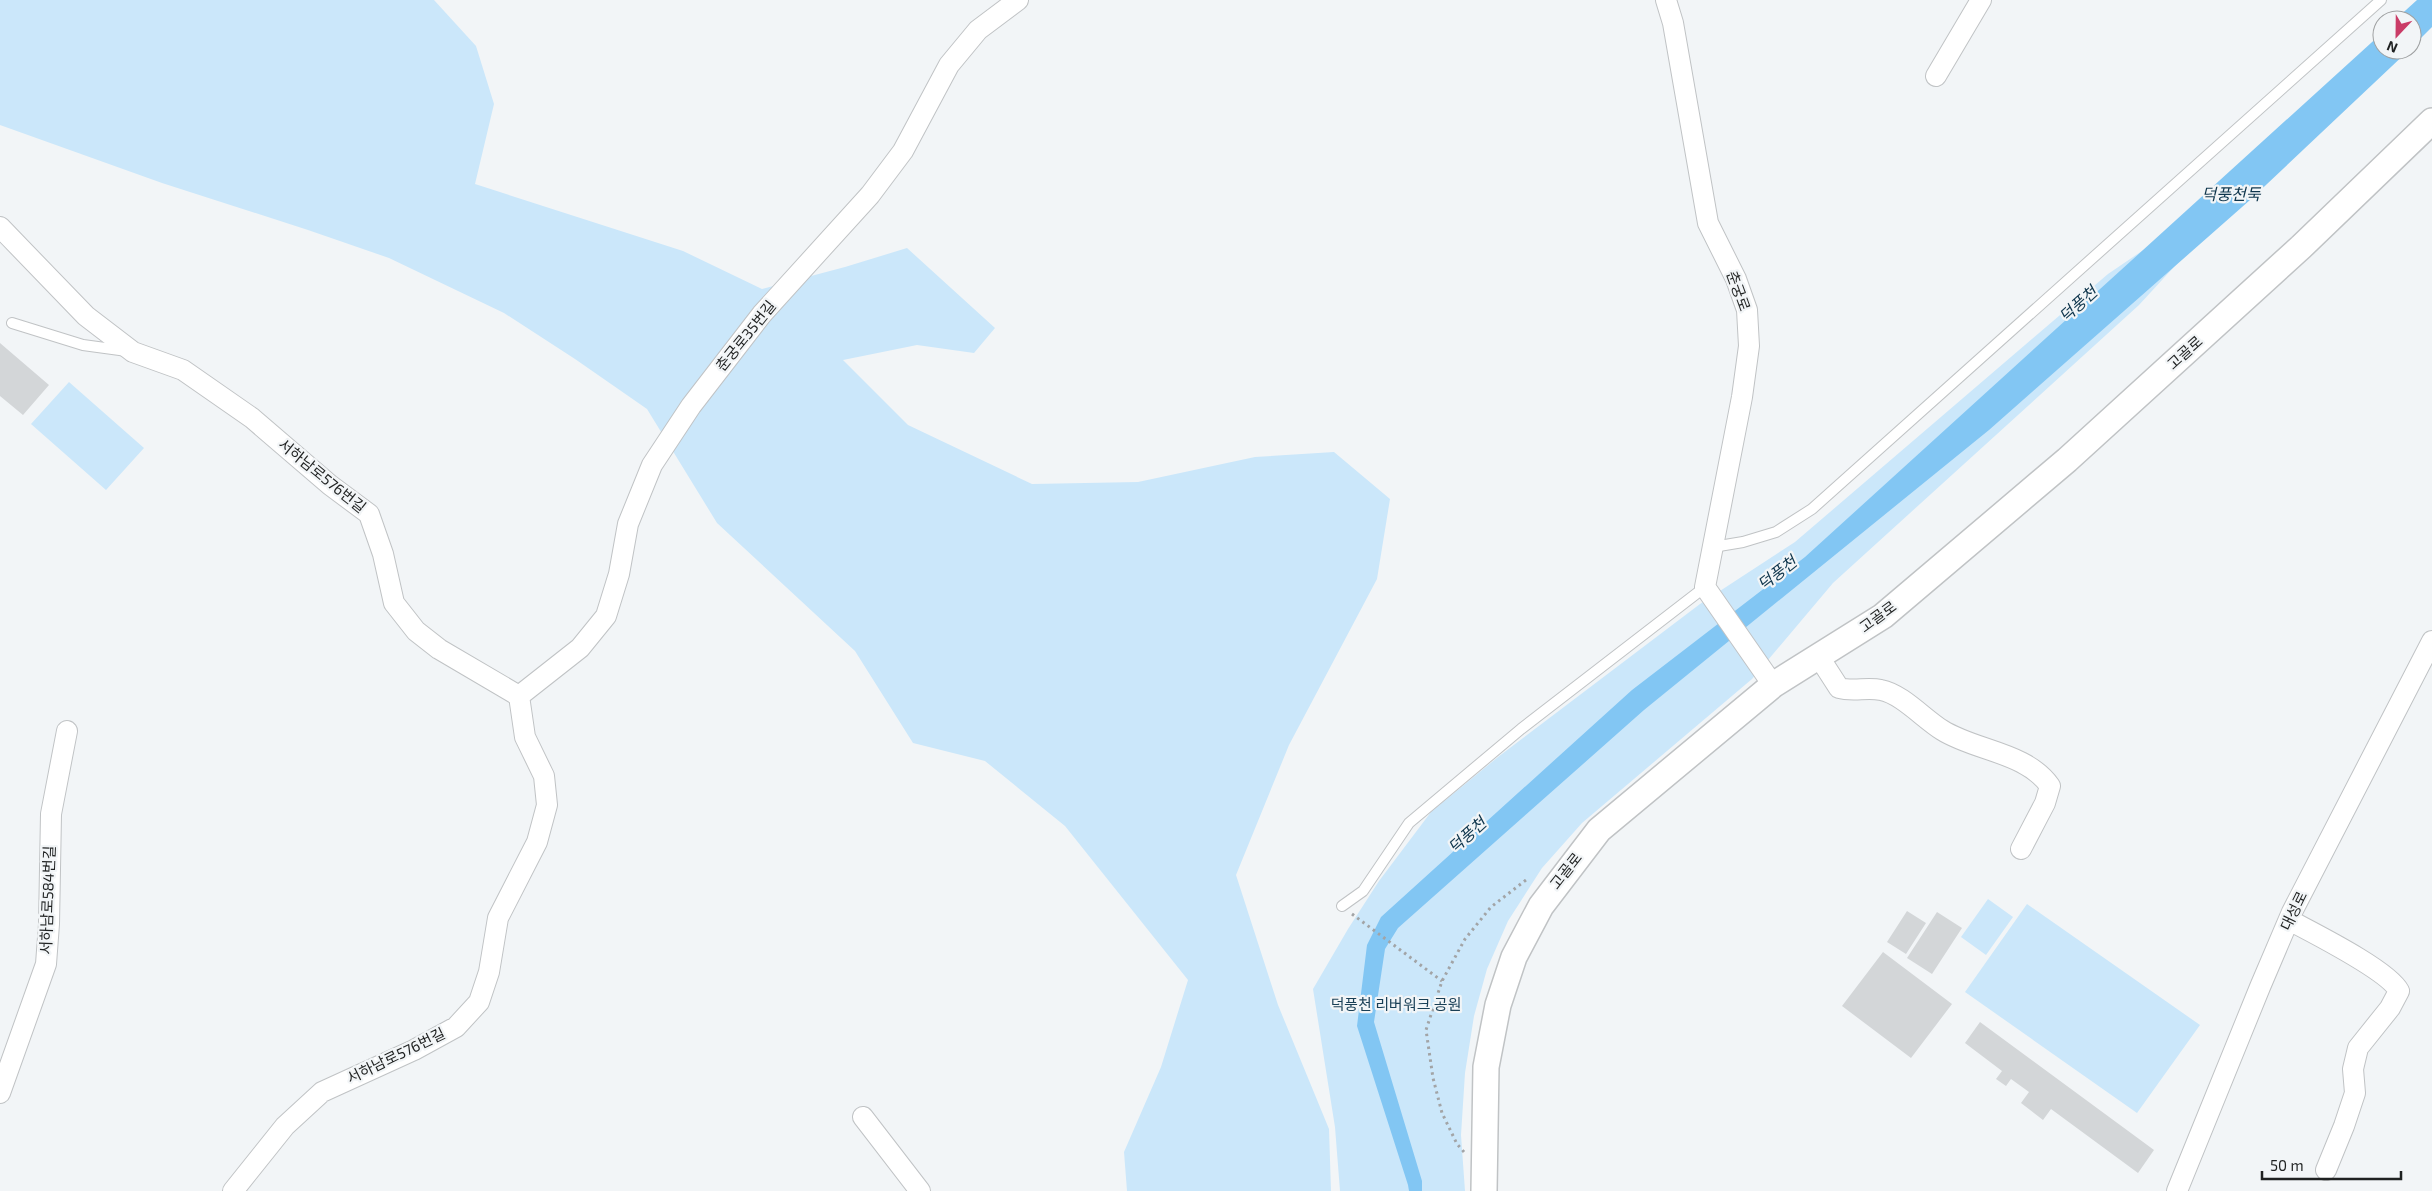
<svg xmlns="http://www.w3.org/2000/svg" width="2432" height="1191" font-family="'Exo 2','Noto Sans KR',sans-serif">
  <rect width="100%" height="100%" fill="#f2f5f7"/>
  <!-- green -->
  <path fill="#cbe7fa" d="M0,0h434l42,46 18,58 -19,80 208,67 79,38 83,-22 62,-19 88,80 -21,25 -57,-8 -74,15 65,65 124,59 106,-2 117,-25 79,-5 56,47 -13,80 -88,166 -53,130 42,130 51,124 2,62h-204l-3,-39 37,-85 27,-87 -123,-154 -80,-65 -72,-18 -58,-92 -138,-128 -70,-114 -72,-50 -71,-46 -115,-55 -81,-28 -146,-47 -162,-58z
    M2267,166l-128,139 -306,278 -81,96 -170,144 -40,45 -34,53 -21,48 -13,47 -9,57 -4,62 4,56h-125l-5,-64 -22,-138 35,-60 31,-48 52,-69 67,-55 202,-153 95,-62 313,-268z
    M69,382l75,66 -38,42 -75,-66z
    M1988,899l25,18 -27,38 -25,-18z
    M2027,904l173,121 -63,88 -172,-121z"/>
  <!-- water -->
  <path fill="#82c6f3" d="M2417,0h15v27l-20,20v-27h-17z
    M2382,33v17h27l-159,150 -261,230 -345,280 -246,218 -13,21 -11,73 48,159v10h-13l-1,-6 -51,-159 10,-81 14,-28 251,-227 173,-133z"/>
  <!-- building -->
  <path fill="#d3d6d8" d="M0,343l49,42 -26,30 -23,-19z
    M1907,911l19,12 -20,31 -19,-12z
    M1937,912l25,16 -30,46 -25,-16z
    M1883,952l69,52 -41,54 -69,-52z
    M1980,1022l174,128 -16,23 -87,-64 -8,11 -22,-17 8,-11 -18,-13 -5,7 -10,-7 6,-8 -37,-28z"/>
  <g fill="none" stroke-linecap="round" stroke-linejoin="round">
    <defs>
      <path id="service" d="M12,323l71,22 44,6
        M1713,547l30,-5 33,-10 36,-23 569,-509
        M1342,906l21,-15 46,-68 112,-94 184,-142"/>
      <path id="minor" d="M1666,0l7,23 35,200 28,56 11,31 2,36 -7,51 -37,190 68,98
        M1936,76l45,-76
        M0,227l86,89 47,36 50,18 69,48 78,67 39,29 14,40 11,49 22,28 23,18 80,47 6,41 19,39 3,29 -10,37 -39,76 -9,54 -10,30 -23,25 -42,23 -92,42 -37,34 -52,65
        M1819,657l20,31c14,4 28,-1 42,2 21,4 43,29 61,40 33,21 84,22 108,56l-5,17 -24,46
        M519,696l61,-48 26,-32 13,-42 9,-50 24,-59 39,-59 71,-92 108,-119 33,-44 46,-86 29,-35 40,-30
        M2289,920c24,13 99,50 110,71l-9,17 -32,40 -5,21 2,24 -11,33 -18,44
        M0,1093l46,-129 3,-40 2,-110 16,-83
        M863,1117l57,74
        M2177,1191l83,-204 32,-75 140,-271"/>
      <path id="tertiary" d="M1484,1191l2,-124 12,-62 16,-48 27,-51 58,-76 174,-145 110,-69 184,-156 234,-213 131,-126"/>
    </defs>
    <!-- service casing -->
    <use href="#service" stroke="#c0c3c5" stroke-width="12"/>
    <!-- minor casing -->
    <use href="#minor" stroke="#c0c3c5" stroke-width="22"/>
    <!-- tertiary casing -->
    <use href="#tertiary" stroke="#c0c3c5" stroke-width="28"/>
    <!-- path -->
    <path stroke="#a2a4a6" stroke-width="3" stroke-dasharray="2.5 4" stroke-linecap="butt" d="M1352,914l90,67
      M1464,1152l-7,-8 -15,-31 -9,-35 -7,-48 16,-49 23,-42 26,-32 35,-27"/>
    <!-- service -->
    <use href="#service" stroke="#fff" stroke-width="10"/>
    <!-- minor -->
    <use href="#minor" stroke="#fff" stroke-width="20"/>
    <!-- tertiary -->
    <use href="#tertiary" stroke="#fff" stroke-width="25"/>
  </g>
  <g text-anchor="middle" stroke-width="4.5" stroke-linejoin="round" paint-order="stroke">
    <!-- street labels -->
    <g font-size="15" fill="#1f2121" stroke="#f2f5f7">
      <text transform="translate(1738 291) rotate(70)" y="5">춘궁로</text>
      <text transform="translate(746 336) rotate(-51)" y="5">춘궁로35번길</text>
      <text transform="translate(2185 353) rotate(-42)" y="5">고골로</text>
      <text transform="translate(322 476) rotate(39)" y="5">서하남로576번길</text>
      <text transform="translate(1878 617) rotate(-36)" y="5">고골로</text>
      <text transform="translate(1566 871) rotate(-52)" y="5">고골로</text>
      <text transform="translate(48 900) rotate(-88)" y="5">서하남로584번길</text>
      <text transform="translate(2294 911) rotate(-64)" y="5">대성로</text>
      <text transform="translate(396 1056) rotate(-26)" y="5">서하남로576번길</text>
    </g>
    <!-- park labels -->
    <g font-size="15" fill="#193f56" stroke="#f2f5f7">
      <text x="1396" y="1010">덕풍천 리버워크 공원</text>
    </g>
    <!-- water labels -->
    <g font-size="16" font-style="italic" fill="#0e354c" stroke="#f2f5f7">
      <text x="2231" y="200">덕풍천둑</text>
      <text transform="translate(2078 304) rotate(-42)" y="6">덕풍천</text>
      <text transform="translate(1777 573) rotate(-38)" y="6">덕풍천</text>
      <text transform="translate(1467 835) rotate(-42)" y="6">덕풍천</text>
    </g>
  </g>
  <!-- north arrow -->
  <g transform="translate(2397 35) rotate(202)"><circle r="24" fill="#f2f5f7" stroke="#9ea0a1"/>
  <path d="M0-4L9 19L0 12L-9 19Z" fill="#ca3c67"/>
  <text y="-8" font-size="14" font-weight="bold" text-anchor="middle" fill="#1f2121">N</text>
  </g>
  <!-- scale -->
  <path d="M2262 1171v8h139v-8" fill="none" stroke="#1f2121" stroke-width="2.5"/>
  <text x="2270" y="1171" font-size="15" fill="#1f2121" stroke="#f2f5f7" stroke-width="4" paint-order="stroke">50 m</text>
</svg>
